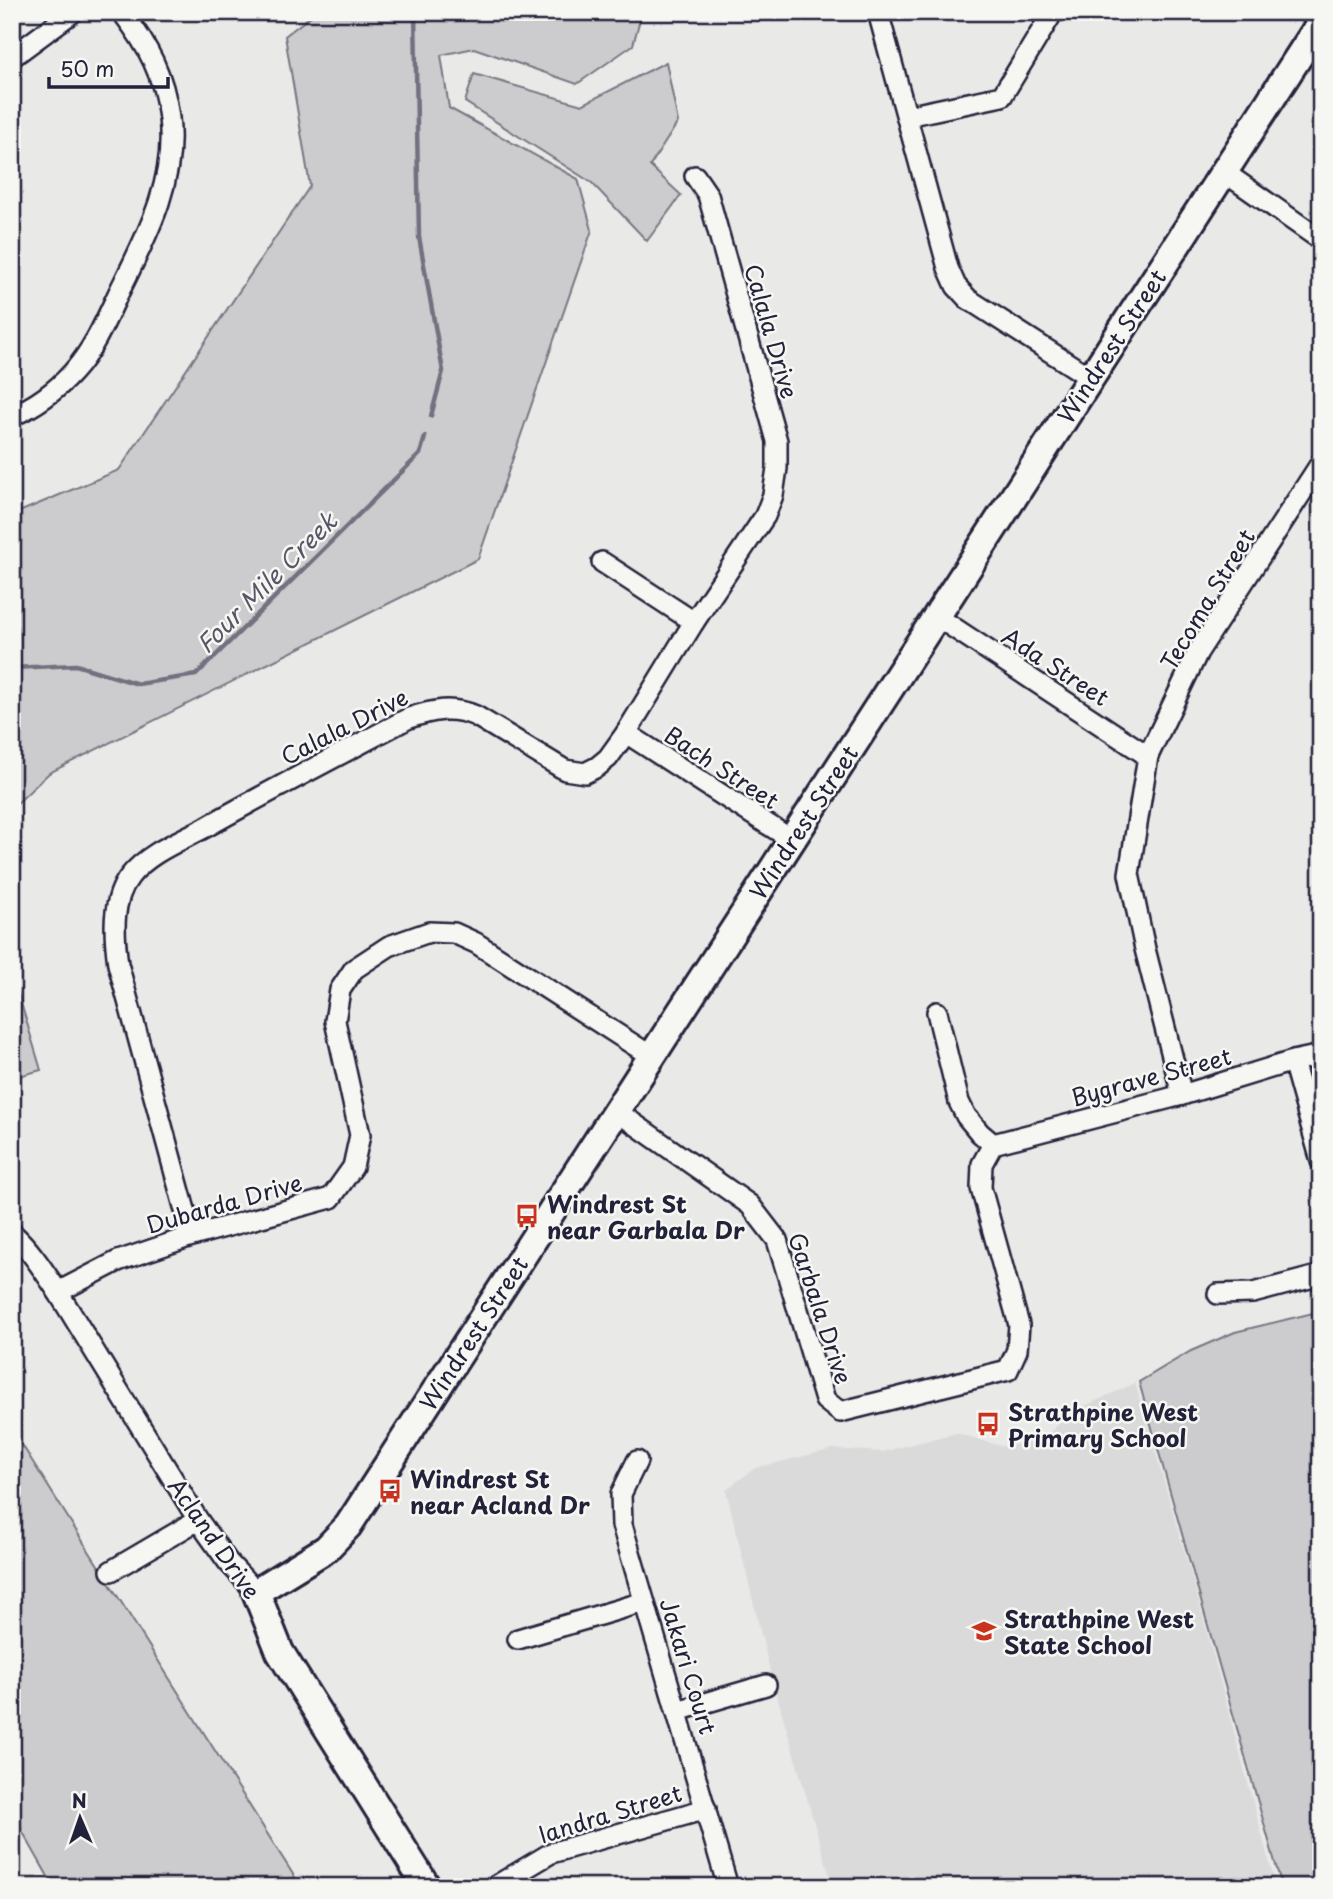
<svg xmlns="http://www.w3.org/2000/svg" width="1333" height="1899" font-family="'Playpen Sans',sans-serif">
  <style>
    .built { fill: #dadada }
    .green { fill: #ccccce; stroke: #777784; stroke-width: 2 }
    .lines { fill: none; stroke-linecap: round; stroke-linejoin: round }
    .stream { stroke: #71717f; stroke-width: 4.5 }
    .street-casing { stroke: #22223b; stroke-width: 24 }
    .secondary-casing { stroke: #22223b; stroke-width: 32 }
    .street { stroke: #f6f6f2; stroke-width: 19 }
    .secondary { stroke: #f6f6f2; stroke-width: 26 }
    .labels { text-anchor: middle; dominant-baseline: central; stroke-width: 5; stroke-linejoin: round; paint-order: stroke }
    .street-label { font-size: 23px; fill: #22223b; stroke: #f6f6f2 }
    .poi-label { font-size: 23px; font-weight: bold; fill: #22223b; stroke: #f6f6f2; text-anchor: start }
    .water-label { font-size: 24px; font-style: italic; fill: #565668; stroke: #f6f6f2 }
  </style>
  <rect width="100%" height="100%" fill="#e9e9e7"/>
  <filter id="ink" filterUnits="userSpaceOnUse"><feTurbulence type="fractalNoise" baseFrequency=".0143" numOctaves="2"/><feDisplacementMap in="SourceGraphic" scale="14" xChannelSelector="R" yChannelSelector="G"/><feConvolveMatrix kernelMatrix="1 2 1 2 8 2 1 2 1" color-interpolation-filters="sRGB"/></filter>
  <g filter="url(#ink)">
    <!-- built -->
    <polygon class="built" points="1135,1383 1194,1584 1276,1887 833,1887 772,1679 726,1490 755,1468 833,1449 882,1452 956,1433 1005,1447 1045,1438 1069,1413"/>
    <!-- green -->
    <g class="green">
      <polygon points="316,12 642,12 633,45 577,84 474,48 441,55 449,108 578,179 592,230 478,559 49,773 12,808 12,515 119,470 310,186 285,36"/>
      <polygon points="666,62 678,122 650,166 681,195 647,241 592,183 465,102 474,74 582,105"/>
      <polygon points="12,973 41,1070 12,1078"/>
      <polygon points="1321,1311 1321,1883 1308,1887 1282,1887 1139,1382 1191,1351 1235,1332"/>
      <polygon points="12,1429 301,1887 54,1887 12,1813"/>
    </g>
    <g class="lines">
      <!-- stream -->
      <g class="stream">
        <polyline points="415,12 419,237 443,371 431,416"/>
        <polyline points="12,668 76,665 138,684 196,675 420,454 425,437"/>
      </g>
      <!-- street casing -->
      <g class="street-casing">
        <g id="street">
          <polyline points="878,12 948,268 956,286 968,299 1091,378"/>
          <polyline points="12,57 73,12"/>
          <polyline points="907,116 1002,96 1053,12"/>
          <polyline points="1224,172 1321,240"/>
          <path d="M12,416C35,406 56,391 73,372C93,350 105,322 118,294C145,239 177,182 169,118C164,75 148,46 122,12"/>
          <polyline points="602,562 694,622"/>
          <polyline points="936,616 1148,756"/>
          <polyline points="626,733 792,840"/>
          <polyline points="937,1012 959,1102 966,1116 980,1133 993,1144"/>
          <polyline points="1293,1061 1321,1161"/>
          <polyline points="1182,1095 1145,949 1129,874 1148,756 1198,652 1321,463"/>
          <polyline points="616,1111 750,1205 777,1240 825,1400 840,1412 1008,1370 1017,1350 1019,1325 981,1188 982,1164 993,1144"/>
          <polyline points="993,1144 1182,1095 1293,1061 1321,1055"/>
          <path d="M12,1233C31,1250 44,1271 58,1292L198,1520L228,1562L256,1592"/>
          <path d="M192,1236L118,964C114,935 111,900 130,876C148,853 180,841 206,827C273,789 341,754 409,718C433,710 452,706 476,716L565,770L585,773L597,767L608,758L626,733L694,622L765,516L773,495L777,468V441L708,195L695,176"/>
          <polyline points="58,1292 118,1261 192,1236 331,1198 353,1167 360,1135 335,1021 340,990 354,969 389,946 429,932 454,933 476,943 651,1056"/>
          <polyline points="1218,1294 1253,1293 1321,1275"/>
          <polyline points="637,1461 621,1494 622,1525 728,1887"/>
          <polyline points="111,1571 198,1520"/>
          <polyline points="518,1639 644,1602"/>
          <polyline points="677,1711 766,1685"/>
          <polyline points="494,1887 551,1853 706,1809"/>
        </g>
      </g>
      <!-- secondary casing -->
      <g class="secondary-casing">
        <polyline id="secondary" points="427,1887 280,1652 256,1592 326,1549 348,1526 1321,22"/>
      </g>
      <!-- street -->
      <use href="#street" class="street"/>
      <!-- secondary -->
      <use href="#secondary" class="secondary"/>
    </g>
  </g>
  <!-- icons -->
  <defs>
    <g id="bus-bare" transform="scale(1.89)"><path d="M-5-6H5V4H4V6H2V4H-2V6H-4V4H-5ZM-3.5-4V0h7V-4ZM-3.5 1.2v1.5H-2V1.2ZM2 1.2v1.5H3.5V1.2Z" fill="#c8321e" stroke="#f6f6f2" stroke-width="2.5" paint-order="stroke"/></g>
    <g id="school-bare" transform="scale(1.89)"><path d="M0-5L7-2L0 1L-7-2ZM-4 1L0 2.5L4 1V4Q0 6-4 4Z" fill="#c8321e" stroke="#f6f6f2" stroke-width="2.5" paint-order="stroke"/></g>
  </defs>
  <g fill-rule="evenodd">
    <use href="#bus-bare" x="527" y="1216"/>
    <use href="#bus-bare" x="988" y="1424"/>
    <use href="#bus-bare" x="390" y="1491"/>
    <use href="#school-bare" x="984" y="1631"/>
  </g>
  <g class="labels">
    <!-- street labels -->
    <g class="street-label">
      <text transform="translate(772 331) rotate(74)">Calala Drive</text>
      <text transform="translate(1111 346) rotate(-57)">Windrest Street</text>
      <text transform="translate(1207 599) rotate(-59)">Tecoma Street</text>
      <text transform="translate(1056 666) rotate(33)">Ada Street</text>
      <text transform="translate(344 726) rotate(-27)">Calala Drive</text>
      <text transform="translate(722 767) rotate(33)">Bach Street</text>
      <text transform="translate(803 822) rotate(-57)">Windrest Street</text>
      <text transform="translate(1151 1076) rotate(-15)">Bygrave Street</text>
      <text transform="translate(224 1203) rotate(-16)">Dubarda Drive</text>
      <text transform="translate(821 1308) rotate(72)">Garbala Drive</text>
      <text transform="translate(473 1333) rotate(-57)">Windrest Street</text>
      <text transform="translate(215 1538) rotate(55)">Acland Drive</text>
      <text transform="translate(689 1666) rotate(73)">Jakari Court</text>
      <text transform="translate(610 1813) rotate(-17)">Iandra Street</text>
    </g>
    <!-- poi labels -->
    <g class="poi-label">
      <text x="547" y="1203">Windrest St<tspan x="547" dy="26">near Garbala Dr</tspan></text>
      <text x="1008" y="1411">Strathpine West<tspan x="1008" dy="26">Primary School</tspan></text>
      <text x="410" y="1478">Windrest St<tspan x="410" dy="26">near Acland Dr</tspan></text>
      <text x="1004" y="1618">Strathpine West<tspan x="1004" dy="26">State School</tspan></text>
    </g>
    <!-- water labels -->
    <g class="water-label">
      <text transform="translate(266 582) rotate(-45)">Four Mile Creek</text>
    </g>
  </g>
  <!-- margin -->
  <rect width="1333" height="1899" fill="none" stroke="#f6f6f2" stroke-width="42"/>
  <rect x="21" y="21" width="1291" height="1857" fill="none" stroke="#22223b" stroke-width="2.5" filter="url(#ink)"/>
  <!-- north arrow -->
  <g transform="translate(80 1818) rotate(358)" stroke="#f6f6f2" stroke-width="5" paint-order="stroke">
  <path d="M0-5L12 26L0 18L-12 26Z" fill="#22223b"/>
  <text y="-10" font-size="19" font-weight="bold" text-anchor="middle" fill="#22223b">N</text>
  </g>
  <!-- scale -->
  <path d="M49 77v10h119v-10" fill="none" stroke="#22223b" stroke-width="3.5"/>
  <text x="60" y="77" font-size="21" fill="#22223b" stroke="#f6f6f2" stroke-width="5" paint-order="stroke">50 m</text>
</svg>
